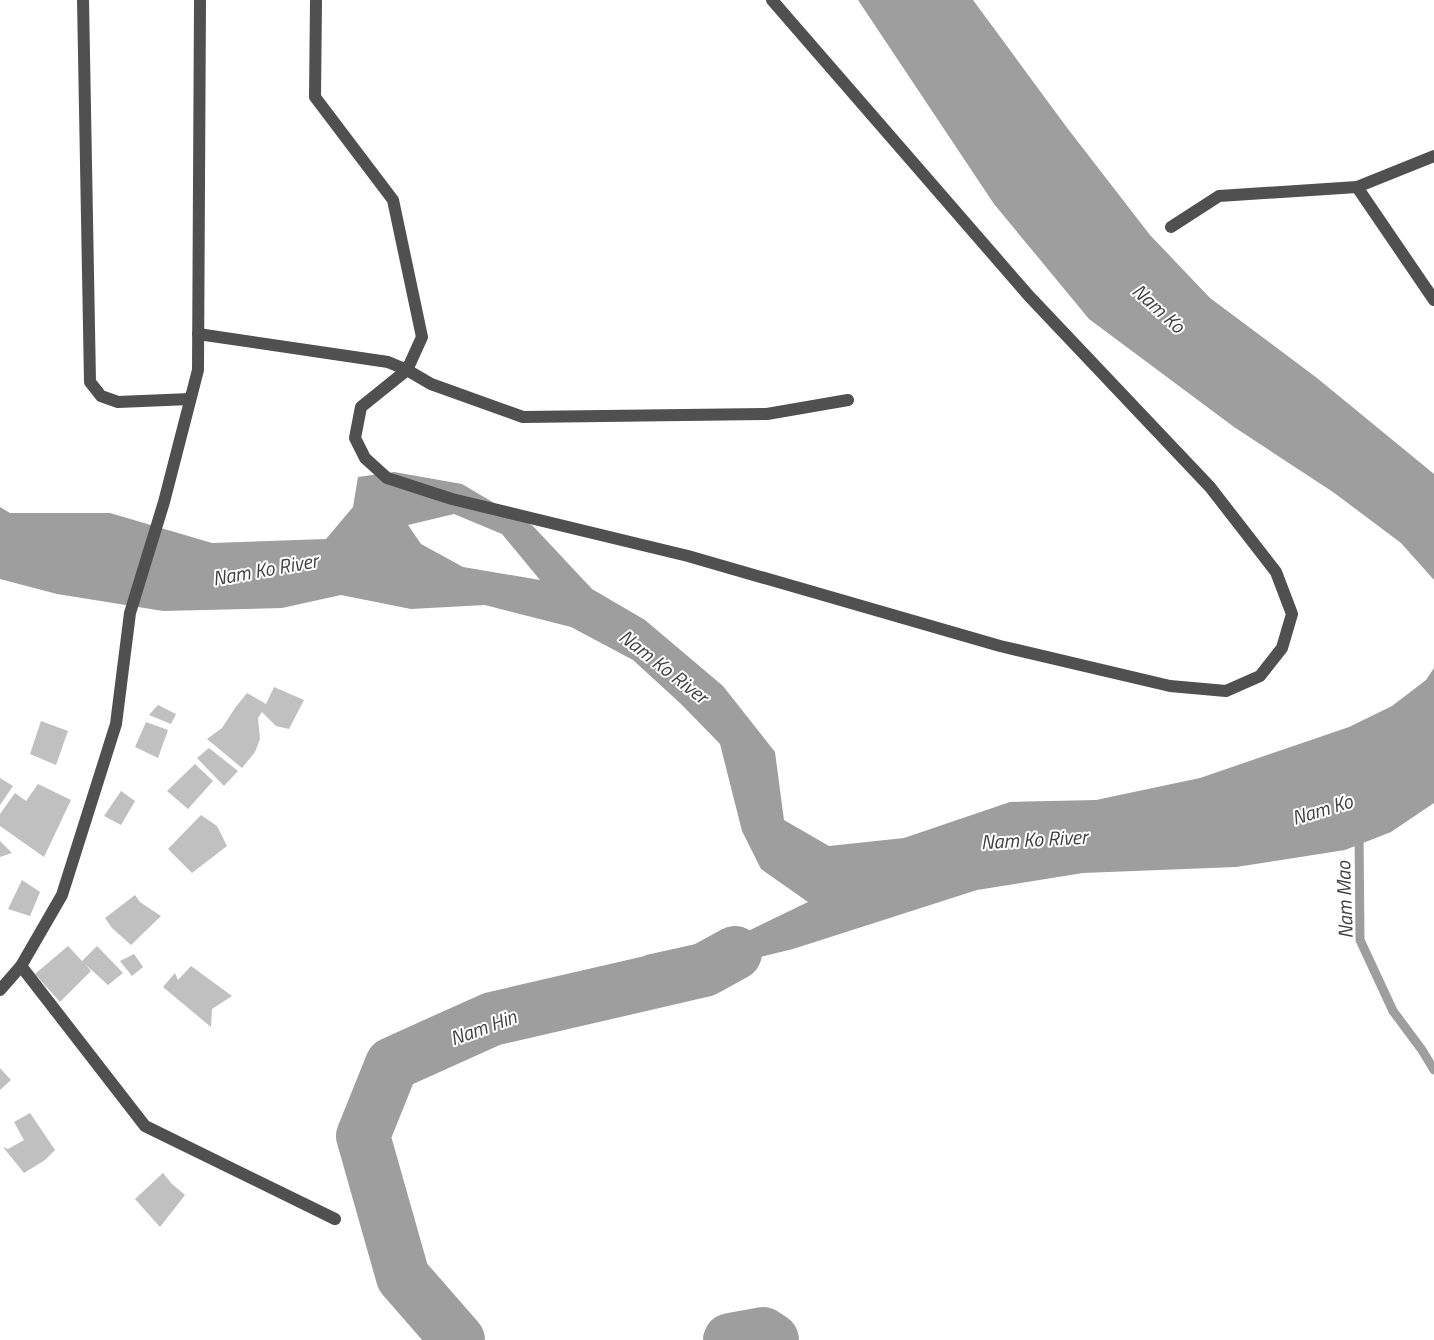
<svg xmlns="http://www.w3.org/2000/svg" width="1434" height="1340" font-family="'Titillium Web',sans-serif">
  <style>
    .water { fill: #9e9e9e; fill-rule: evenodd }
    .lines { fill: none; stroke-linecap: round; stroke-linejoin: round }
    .stream { stroke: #9e9e9e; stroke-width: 9 }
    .river { stroke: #9e9e9e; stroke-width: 54 }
    .building { fill: #c0c0c0 }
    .minor { stroke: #505050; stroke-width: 12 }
    .labels { text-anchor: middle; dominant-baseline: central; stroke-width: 4; stroke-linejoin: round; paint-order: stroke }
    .water-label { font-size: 20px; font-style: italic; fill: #3f3f3f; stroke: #fff }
  </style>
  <rect width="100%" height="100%" fill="#fff"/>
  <!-- water -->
  <g class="water">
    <polygon points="858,0 973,0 1068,129 1150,235 1210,298 1317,378 1434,474 1434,580 1401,543 1333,492 1234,427 1089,319 994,204"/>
    <path d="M394,472L462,484L533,526L592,589L645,620L723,686L775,752L784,820L829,846L904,838L1010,802L1096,800L1200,778L1349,727L1392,706L1426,680L1434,668V803L1391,832L1345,850L1236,867L1083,873L977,890L793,949L670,979L601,984L646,955L742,934L808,902L761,869L742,831L720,744L681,704L633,660L571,627L485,605L411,609L341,595L282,608L163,611L57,594L0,579V507L10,513H110L212,543L326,539L353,507L358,477ZM454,514L502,534L540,580L463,567L421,544L408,525Z"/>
  </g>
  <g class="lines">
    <!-- stream -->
    <polyline class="stream" points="1359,833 1360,940 1393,1011 1422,1050 1434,1070"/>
    <!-- river -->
    <g class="river">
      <polyline points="458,1340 403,1277 363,1136 392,1064 492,1019 704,970 735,953"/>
      <polyline points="730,1340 763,1334 772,1340"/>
    </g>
  </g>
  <!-- building -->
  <g class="building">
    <polygon points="274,687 304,700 289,729 276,726 262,712 258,718 260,739 255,752 242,768 207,739 222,728 235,708 247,693 266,704"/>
    <polygon points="158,705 176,714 171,724 149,715"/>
    <polygon points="41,721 68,731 56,765 30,754"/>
    <polygon points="146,722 168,730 158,758 135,747"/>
    <polygon points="209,748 238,771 224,786 197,758"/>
    <polygon points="195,764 213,781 188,809 167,791"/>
    <polygon points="0,778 13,786 0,805"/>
    <polygon points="38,784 71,800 44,857 0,826 0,814 15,793 26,801"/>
    <polygon points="121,791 135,801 121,825 104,816"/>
    <polygon points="201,815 217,826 227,846 192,873 168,849"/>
    <polygon points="0,841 12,853 0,857"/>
    <polygon points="22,880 40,892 30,916 8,909"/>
    <polygon points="135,895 140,902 161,916 131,945 112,928 105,918"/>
    <polygon points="68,946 82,961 97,946 123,973 108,985 85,964 91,971 60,1002 35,974"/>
    <polygon points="134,954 143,967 132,976 120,961"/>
    <polygon points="191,966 232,996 212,1009 211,1027 163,987 175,973 178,980"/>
    <polygon points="0,1068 11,1080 0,1090"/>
    <polygon points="30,1113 55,1150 45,1160 24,1173 3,1147 8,1149 24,1140 14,1122"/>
    <polygon points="163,1173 172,1184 185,1195 160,1227 135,1199"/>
  </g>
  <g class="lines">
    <!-- minor -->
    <g class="minor">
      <polyline points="83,0 90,382 101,396 118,402 190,399"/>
      <polyline points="772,0 1029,296 1210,487 1276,572 1292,614 1282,648 1260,676 1226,691 1170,686 1000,646 688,556 452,499 387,478 365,458 355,438 361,407 407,370 431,384 523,417 767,414 848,400"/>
      <polyline points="1357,187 1434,300"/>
      <polyline points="1171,227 1219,196 1357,187 1434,156"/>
      <polyline points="198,334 388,362 407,370 422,337 393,200 315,97 316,0"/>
      <polyline points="21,966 145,1126 335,1219"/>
      <polyline points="0,990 21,966 62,895 116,724 130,613 164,502 198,370 200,0"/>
    </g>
  </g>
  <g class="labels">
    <!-- water labels -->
    <g class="water-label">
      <text transform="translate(1159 308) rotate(42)">Nam Ko</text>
      <text transform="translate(265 569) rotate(-10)">Nam Ko River</text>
      <text transform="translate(664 666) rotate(38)">Nam Ko River</text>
      <text transform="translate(1322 809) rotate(-17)">Nam Ko</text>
      <text transform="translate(1034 839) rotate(-3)">Nam Ko River</text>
      <text transform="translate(1344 900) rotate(-92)">Nam Mao</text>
      <text transform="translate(483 1027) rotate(-20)">Nam Hin</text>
    </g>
  </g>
</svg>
